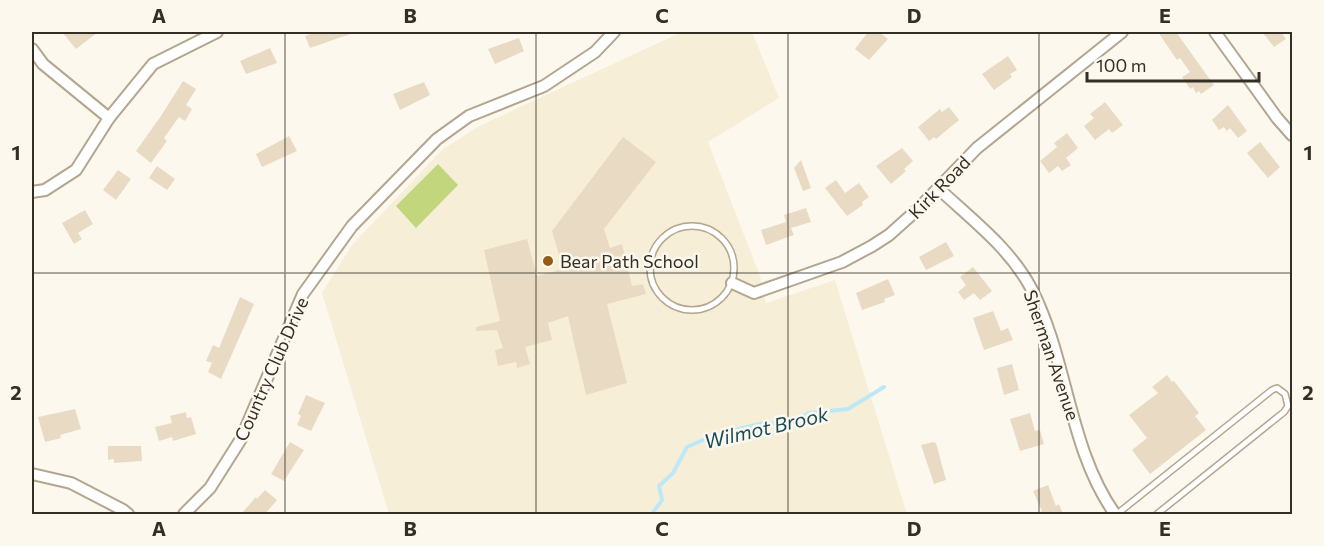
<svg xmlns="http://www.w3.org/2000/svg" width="1324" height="546" font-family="Commissioner,sans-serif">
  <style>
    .education { fill: #f7eed8 }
    .green { fill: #c1d67d }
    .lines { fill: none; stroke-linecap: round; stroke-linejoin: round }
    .stream { stroke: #bee8f6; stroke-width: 4 }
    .building { fill: #e9dbc3 }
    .lane-casing { stroke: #b3a68f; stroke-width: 8 }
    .street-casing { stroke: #b3a68f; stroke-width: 14 }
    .lane { stroke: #fff; stroke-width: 5 }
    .street { stroke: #fff; stroke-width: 10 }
    .grid { fill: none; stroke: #342f25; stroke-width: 1.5; stroke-opacity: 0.55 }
    .poi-dot { fill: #945c17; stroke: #fdf8ee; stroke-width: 2 }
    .labels { text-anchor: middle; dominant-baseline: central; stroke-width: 5; stroke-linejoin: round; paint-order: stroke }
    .street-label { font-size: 18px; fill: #342f25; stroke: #fdf8ee }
    .poi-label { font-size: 18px; fill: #342f25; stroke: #fdf8ee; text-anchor: start }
    .water-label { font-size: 20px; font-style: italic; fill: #184c5b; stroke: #fdf8ee }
    .neatline { fill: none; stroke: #342f25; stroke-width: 2 }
    .grid-label { font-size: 20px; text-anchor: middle; font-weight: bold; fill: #342f25 }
  </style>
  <rect width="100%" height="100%" fill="#fdf8ee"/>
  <!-- education -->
  <polygon class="education" points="682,32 752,32 779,98 708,142 760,276 766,303 835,280 907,514 662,514 660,512 652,514 389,514 322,293 352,245 442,150 479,126"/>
  <!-- green -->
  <polygon class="green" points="438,164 458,185 416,228 396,206"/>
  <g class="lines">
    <!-- stream -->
    <polyline class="stream" points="652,514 662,500 659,486 673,473 687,447 717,434 764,423 790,424 809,413 848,409 884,387"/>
  </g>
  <!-- building -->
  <g class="building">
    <polygon points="62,32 98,32 76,49"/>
    <polygon points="316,32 356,32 310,48 305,36"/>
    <polygon points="868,32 879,32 888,39 869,60 855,49"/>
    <polygon points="1158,32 1176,32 1214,85 1201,94 1199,91 1196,93 1193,87 1190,89 1182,77 1190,72 1180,58 1177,60"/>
    <polygon points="1262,32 1281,32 1286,39 1274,47"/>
    <polygon points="519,38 524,51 495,64 488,49"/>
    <polygon points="270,48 277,63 246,74 240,61"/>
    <polygon points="1008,56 1017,70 1010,74 1012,77 994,90 982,74"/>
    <polygon points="183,81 196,89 186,105 192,109 185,121 179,117 164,138 167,141 151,163 136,151 161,116"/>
    <polygon points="424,82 430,95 400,110 393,94"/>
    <polygon points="1105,102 1123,125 1112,133 1109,129 1095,140 1084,126 1094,118 1090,114"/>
    <polygon points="1228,105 1247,131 1238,138 1230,128 1227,131 1224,127 1219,130 1212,120"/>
    <polygon points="949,107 959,120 936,139 934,137 929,141 918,127 940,109 942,112"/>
    <polygon points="1067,133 1078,148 1066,158 1071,165 1062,171 1058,166 1049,173 1040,161 1057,147 1054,143"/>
    <polygon points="289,136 297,151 262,167 256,154"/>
    <polygon points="623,137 656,162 604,229 610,248 622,244 632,286 643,284 646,294 607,304 627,383 586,395 568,316 548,323 552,340 525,347 530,364 517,368 516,362 498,366 495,350 503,348 497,330 476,331 476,327 500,321 484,250 527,239 537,276 563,269 552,231"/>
    <polygon points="1260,142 1280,167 1268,178 1247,153"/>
    <polygon points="902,148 913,161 904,169 906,171 891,184 876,166"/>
    <polygon points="801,160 811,188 803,191 794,168"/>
    <polygon points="157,166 175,179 167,190 149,178"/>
    <polygon points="118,170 131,179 116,200 103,190"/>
    <polygon points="836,180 845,193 859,183 869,197 862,202 863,205 847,216 825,188"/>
    <polygon points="806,208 811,222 791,228 794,235 766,245 761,230 786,222 784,215"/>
    <polygon points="85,210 93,224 78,233 82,239 74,244 62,223"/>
    <polygon points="946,242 954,256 926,270 919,257"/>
    <polygon points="973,267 992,291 980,300 974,293 964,300 958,292 966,285 960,277"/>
    <polygon points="888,279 895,295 884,299 885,302 862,310 856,293"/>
    <polygon points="240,297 254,304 221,379 208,372 212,363 206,361 213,345 219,348"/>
    <polygon points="993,311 1001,331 1008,328 1013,340 984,350 973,318"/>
    <polygon points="1012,364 1019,390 1004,395 997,368"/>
    <polygon points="1167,375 1172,382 1174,381 1199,413 1195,416 1206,430 1150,474 1132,450 1147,438 1129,415 1158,393 1152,387"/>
    <polygon points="306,395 325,403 311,431 297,425 301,416 298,414"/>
    <polygon points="75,409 81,429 60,435 61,438 45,442 38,417"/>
    <polygon points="186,412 187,418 191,417 196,434 173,441 172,437 159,441 155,427 172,423 170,416"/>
    <polygon points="1030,413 1035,431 1040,430 1044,444 1020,451 1010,419"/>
    <polygon points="290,442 304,450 284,481 271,474"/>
    <polygon points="933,442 936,443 946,480 934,484 921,445"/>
    <polygon points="108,446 141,446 142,461 114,463 114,459 108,460"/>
    <polygon points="1048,485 1056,506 1059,504 1063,514 1035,514 1042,511 1033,491"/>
    <polygon points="265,490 277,500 265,514 241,514 256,497 257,499"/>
  </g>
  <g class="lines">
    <!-- lane casing -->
    <g class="lane-casing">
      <g id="lane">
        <circle cx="692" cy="268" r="42"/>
        <polyline points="1117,514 1272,390 1277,388 1285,394 1288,406 1284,412 1157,514"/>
      </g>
    </g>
    <!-- street casing -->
    <g class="street-casing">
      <g id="street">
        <polyline points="1215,32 1277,118 1292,135"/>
        <polyline points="32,49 43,64 109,118"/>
        <path d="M938,188C971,219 1009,247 1031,288C1068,359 1068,448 1115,514"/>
        <polyline points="32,192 45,190 76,170 109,118 153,64 217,32"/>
        <polyline points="732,283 754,293 842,262 872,246 889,235 918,209 977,148 1122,32"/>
        <polyline points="32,474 71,483 123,510 128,514"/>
        <polyline points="184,514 210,488 241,439 303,294 352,226 437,139 469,116 544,86 595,52 614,32"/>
      </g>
    </g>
    <!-- lane -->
    <use href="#lane" class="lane"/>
    <!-- street -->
    <use href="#street" class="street"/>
  </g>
  <!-- grid -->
  <path class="grid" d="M285,32V514M536,32V514M788,32V514M1039,32V514M32,273H1292"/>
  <!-- markers -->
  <circle class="poi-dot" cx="548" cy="261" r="6"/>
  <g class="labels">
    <!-- street labels -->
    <g class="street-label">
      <text transform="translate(939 187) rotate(-46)">Kirk Road</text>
      <text transform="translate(1052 355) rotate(71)">Sherman Avenue</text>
      <text transform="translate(271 369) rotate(-66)">Country Club Drive</text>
    </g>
    <!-- poi labels -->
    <g class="poi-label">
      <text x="560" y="261">Bear Path School</text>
    </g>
    <!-- water labels -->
    <g class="water-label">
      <text transform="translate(766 427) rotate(-13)">Wilmot Brook</text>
    </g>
  </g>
  <!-- border -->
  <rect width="1324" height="546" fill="none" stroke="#fdf8ee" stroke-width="66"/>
  <!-- scale -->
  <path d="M1087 72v9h172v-9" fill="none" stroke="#342f25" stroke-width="3"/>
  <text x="1096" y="72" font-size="18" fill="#342f25" stroke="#fdf8ee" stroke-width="4.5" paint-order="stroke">100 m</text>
  <rect x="33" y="33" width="1258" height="480" class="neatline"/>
  <g class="grid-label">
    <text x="159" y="23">A</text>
    <text x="410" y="23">B</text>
    <text x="662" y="23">C</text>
    <text x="914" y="23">D</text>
    <text x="1165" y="23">E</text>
    <text x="16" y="160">1</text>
    <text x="1308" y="160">1</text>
    <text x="16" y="400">2</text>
    <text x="1308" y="400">2</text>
    <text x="159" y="536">A</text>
    <text x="410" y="536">B</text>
    <text x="662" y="536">C</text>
    <text x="914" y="536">D</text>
    <text x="1165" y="536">E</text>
  </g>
</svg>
